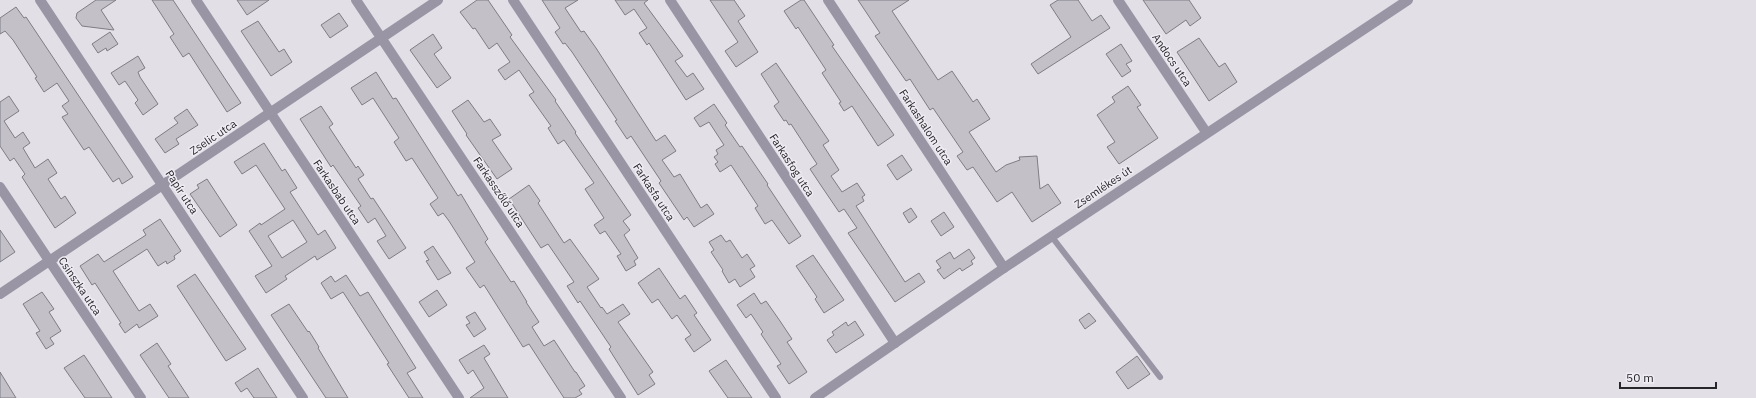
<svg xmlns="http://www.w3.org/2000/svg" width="1756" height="398" font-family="'IBM Plex Sans',sans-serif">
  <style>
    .building { fill: #c3c0c8; stroke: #7f7d84; fill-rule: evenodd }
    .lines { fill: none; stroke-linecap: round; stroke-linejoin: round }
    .lane { stroke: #9a95a5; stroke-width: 6 }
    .street { stroke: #9a95a5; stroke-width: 10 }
    .labels { text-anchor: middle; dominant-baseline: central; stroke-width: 3; stroke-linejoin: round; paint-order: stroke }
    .street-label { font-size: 11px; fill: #272629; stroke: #efecf4 }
  </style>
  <rect width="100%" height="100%" fill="#e2dfe7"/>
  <!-- building -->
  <g class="building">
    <polygon points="96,0 116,0 101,10 114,30 82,26 76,18 77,13"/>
    <polygon points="152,0 173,0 241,103 227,112 189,53 183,57 170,37 174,34"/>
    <polygon points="237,0 269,0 247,15"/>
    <polygon points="477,0 488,0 512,35 510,37 556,100 555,101 576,132 575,133 631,215 623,221 630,230 624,235 638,258 634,261 636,265 626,271 617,256 621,254 605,231 600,234 594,225 604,218 585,189 594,183 564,140 558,144 548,128 551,126 529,95 534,92 519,70 505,80 498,70 510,62 497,43 489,49 475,28 473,29 460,12"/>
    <polygon points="542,0 578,0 565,8 581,32 584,31 596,48 656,141 665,135 676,151 662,160 674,177 680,174 701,208 707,204 714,214 694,227 687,217 684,220 659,183 661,181 631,136 627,139 615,121 617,120 572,52 565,43 563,44 555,32 560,28"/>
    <polygon points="615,0 648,0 644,3 683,56 675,61 687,77 693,73 704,89 686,100 649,43 647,45 639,33 647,28 634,9 625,15"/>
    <polygon points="710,0 734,0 745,16 738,21 758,52 736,67 725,51 738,42"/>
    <polygon points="801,0 804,0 834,45 832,46 894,135 878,146 852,106 844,111 839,103 841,102 822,73 826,70 798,27 796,29 784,11"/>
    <polygon points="858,0 909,0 892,11 938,80 952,71 973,102 977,99 990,119 969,132 996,172 1006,165 1020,160 1019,157 1037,156 1040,189 1048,184 1061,203 1032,222 1012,192 997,202 973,167 967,170 957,156 963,152 933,108 930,110 910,79 906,81 875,36 880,33"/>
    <polygon points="1058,0 1078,0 1092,21 1101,15 1110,28 1038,74 1031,64 1071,37 1050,5"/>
    <polygon points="1143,0 1189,0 1201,18 1190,26 1186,20 1166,34"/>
    <polygon points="16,7 24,18 26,17 133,177 122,184 119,178 113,182 89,147 84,150 62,117 68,114 62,106 69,101 57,83 44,92 35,78 37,77 13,40 5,31 0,34 0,18"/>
    <polygon points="339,13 348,26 330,38 321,25"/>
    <polygon points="258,21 279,52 284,49 292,62 271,76 241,31"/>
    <polygon points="110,32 118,44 107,51 106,48 98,53 92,44"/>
    <polygon points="433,34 442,48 434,54 451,78 437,88 410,50"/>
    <polygon points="1199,38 1219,67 1225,63 1237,82 1209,101 1177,52"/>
    <polygon points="1121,44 1132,61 1126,64 1131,71 1122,77 1106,54"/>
    <polygon points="138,56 145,68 138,72 140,77 158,104 143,115 135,103 138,100 125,81 119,85 111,73"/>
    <polygon points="776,63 829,141 823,145 839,170 831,176 842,192 857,183 865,195 862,197 864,201 856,206 905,282 919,273 925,282 895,302 848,233 857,228 844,209 839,212 822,187 810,169 817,164 791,124 789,125 786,120 784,121 774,106 779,102 761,74"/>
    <polygon points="376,72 393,99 396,98 458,196 461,194 488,239 485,242 511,282 514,281 527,302 526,302 539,322 532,327 544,346 554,340 575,372 576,372 585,386 579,390 582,394 575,398 564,398 529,344 523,347 484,285 480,288 466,268 475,262 449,221 443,213 438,216 430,204 438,198 412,158 406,161 394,142 399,138 373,98 362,105 351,88"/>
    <polygon points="1128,86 1141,105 1137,107 1158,138 1119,164 1107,147 1115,142 1097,115 1115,102 1112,97"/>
    <polygon points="9,96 19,111 4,121 15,138 23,132 30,143 23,148 35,168 48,159 57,173 48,179 61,199 65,196 76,213 55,228 22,177 25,174 14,158 10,161 0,146 0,102"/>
    <polygon points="468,100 484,122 490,119 501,135 492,140 512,169 497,179 466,135 467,134 452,111"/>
    <polygon points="714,104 727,123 725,125 740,147 742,146 768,184 767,185 801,236 789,244 772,220 765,224 755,208 758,206 731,165 720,172 715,164 718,162 714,157 718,154 716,150 724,145 709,122 700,127 694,118"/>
    <polygon points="321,106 333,124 329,127 356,168 358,166 364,175 358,179 371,199 373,198 406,248 389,259 377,241 386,236 375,218 368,223 358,208 361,206 333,165 331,167 300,119"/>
    <polygon points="187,109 198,125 176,139 179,144 165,153 155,139 178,123 174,118"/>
    <path d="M264,143L282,171L285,169L297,188L290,192L318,235L325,230L336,248L317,260L315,256L285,276L287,279L266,293L255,276L272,266L249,231L260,223L261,225L285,209L256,165L242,174L234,162ZM293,220L307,242L282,258L268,236Z"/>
    <polygon points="902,155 912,170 897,180 887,165"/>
    <polygon points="207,179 237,225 220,237 190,194 199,188 197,185"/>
    <polygon points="529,185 540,201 538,203 564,243 570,239 599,279 587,287 601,308 602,307 607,314 623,304 630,314 618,322 653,372 649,375 655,384 638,395 609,349 611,347 580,301 578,303 567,286 574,282 548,244 541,248 509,199"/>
    <polygon points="911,208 917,217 909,223 903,213"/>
    <polygon points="944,212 954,227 941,236 931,221"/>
    <polygon points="160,219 181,251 174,256 175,259 167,264 166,261 158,266 147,249 113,271 139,311 150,304 158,316 139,328 137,324 125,333 119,324 121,323 95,283 92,285 80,266 98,254 104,262 146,235 143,230"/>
    <polygon points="0,230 15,252 0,262"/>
    <polygon points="721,235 726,242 730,240 742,258 747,254 755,266 750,269 755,277 740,287 735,279 729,283 722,271 723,270 711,252 714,250 709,242"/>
    <polygon points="433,246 451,273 438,280 426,261 429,260 424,252"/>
    <polygon points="969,249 975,258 971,261 973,264 962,271 960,268 944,279 937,270 941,268 936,261 950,252 954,259"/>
    <polygon points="813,255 844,300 824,313 815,299 817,297 796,266"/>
    <polygon points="659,268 680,299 685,295 697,313 694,315 711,340 694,352 685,339 691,335 677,315 672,319 658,299 652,303 638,283"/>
    <polygon points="195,274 246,349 226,361 177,286"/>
    <polygon points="346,275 360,296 368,292 399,341 416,368 407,373 423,398 409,398 387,364 389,363 343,292 331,299 321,283 331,276 335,282"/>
    <polygon points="437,290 447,305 429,317 419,302"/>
    <polygon points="42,292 54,309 49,312 61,331 50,338 54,344 46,349 36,333 40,331 23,304"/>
    <polygon points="754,293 761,304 766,301 780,321 792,339 787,342 807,372 789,384 777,366 781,364 761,334 763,332 751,314 746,318 737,305"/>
    <polygon points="289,304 308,332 309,331 319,347 318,348 348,398 326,398 271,315"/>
    <polygon points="475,312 486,329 474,337 466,325 470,323 466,317"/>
    <polygon points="1089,313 1096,321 1085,329 1079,320"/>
    <polygon points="855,321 864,335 836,353 827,340 834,335 832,332 846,322 848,326"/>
    <polygon points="157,343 171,364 168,366 189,398 169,398 140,355"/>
    <polygon points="484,345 490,354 484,358 508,398 470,398 484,388 473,370 468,374 459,360"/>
    <polygon points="84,355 94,370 112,398 85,398 64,368"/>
    <polygon points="1137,356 1150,374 1128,389 1116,372"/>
    <polygon points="726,360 737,376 752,398 728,398 709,371"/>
    <polygon points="258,368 277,398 254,398 247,388 241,392 235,383"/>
    <polygon points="0,372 16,398 0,398"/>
  </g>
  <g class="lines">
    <!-- lane -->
    <polyline class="lane" points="1052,237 1160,377"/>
    <!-- street -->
    <g class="street">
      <polyline points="40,0 303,398"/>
      <polyline points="196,0 459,398"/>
      <polyline points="356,0 621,398"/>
      <polyline points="513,0 776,398"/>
      <polyline points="670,0 895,343"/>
      <polyline points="828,0 1004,268"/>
      <polyline points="1118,0 1206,132"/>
      <polyline points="0,187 141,398"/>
      <polyline points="0,294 438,0"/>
      <polyline points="815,398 1004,268 1408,0"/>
    </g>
  </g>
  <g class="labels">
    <!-- street labels -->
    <g class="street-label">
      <text transform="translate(1172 60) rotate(56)">Andocs utca</text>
      <text transform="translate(926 127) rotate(57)">Farkashalom utca</text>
      <text transform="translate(213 137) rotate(-34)">Zselic utca</text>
      <text transform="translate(792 165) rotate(57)">Farkasfog utca</text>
      <text transform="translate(1103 187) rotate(-34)">Zsemlékes út</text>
      <text transform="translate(182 192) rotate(57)">Papír utca</text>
      <text transform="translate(337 192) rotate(56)">Farkasbab utca</text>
      <text transform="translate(499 192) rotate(56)">Farkasszőlő utca</text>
      <text transform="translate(654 192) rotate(57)">Farkasfa utca</text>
      <text transform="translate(80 286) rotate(56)">Csinszka utca</text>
    </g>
  </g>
  <!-- scale -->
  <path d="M1620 382v6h96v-6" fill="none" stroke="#272629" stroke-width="2"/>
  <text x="1626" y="382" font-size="12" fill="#272629" stroke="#efecf4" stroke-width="3" paint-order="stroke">50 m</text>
</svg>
